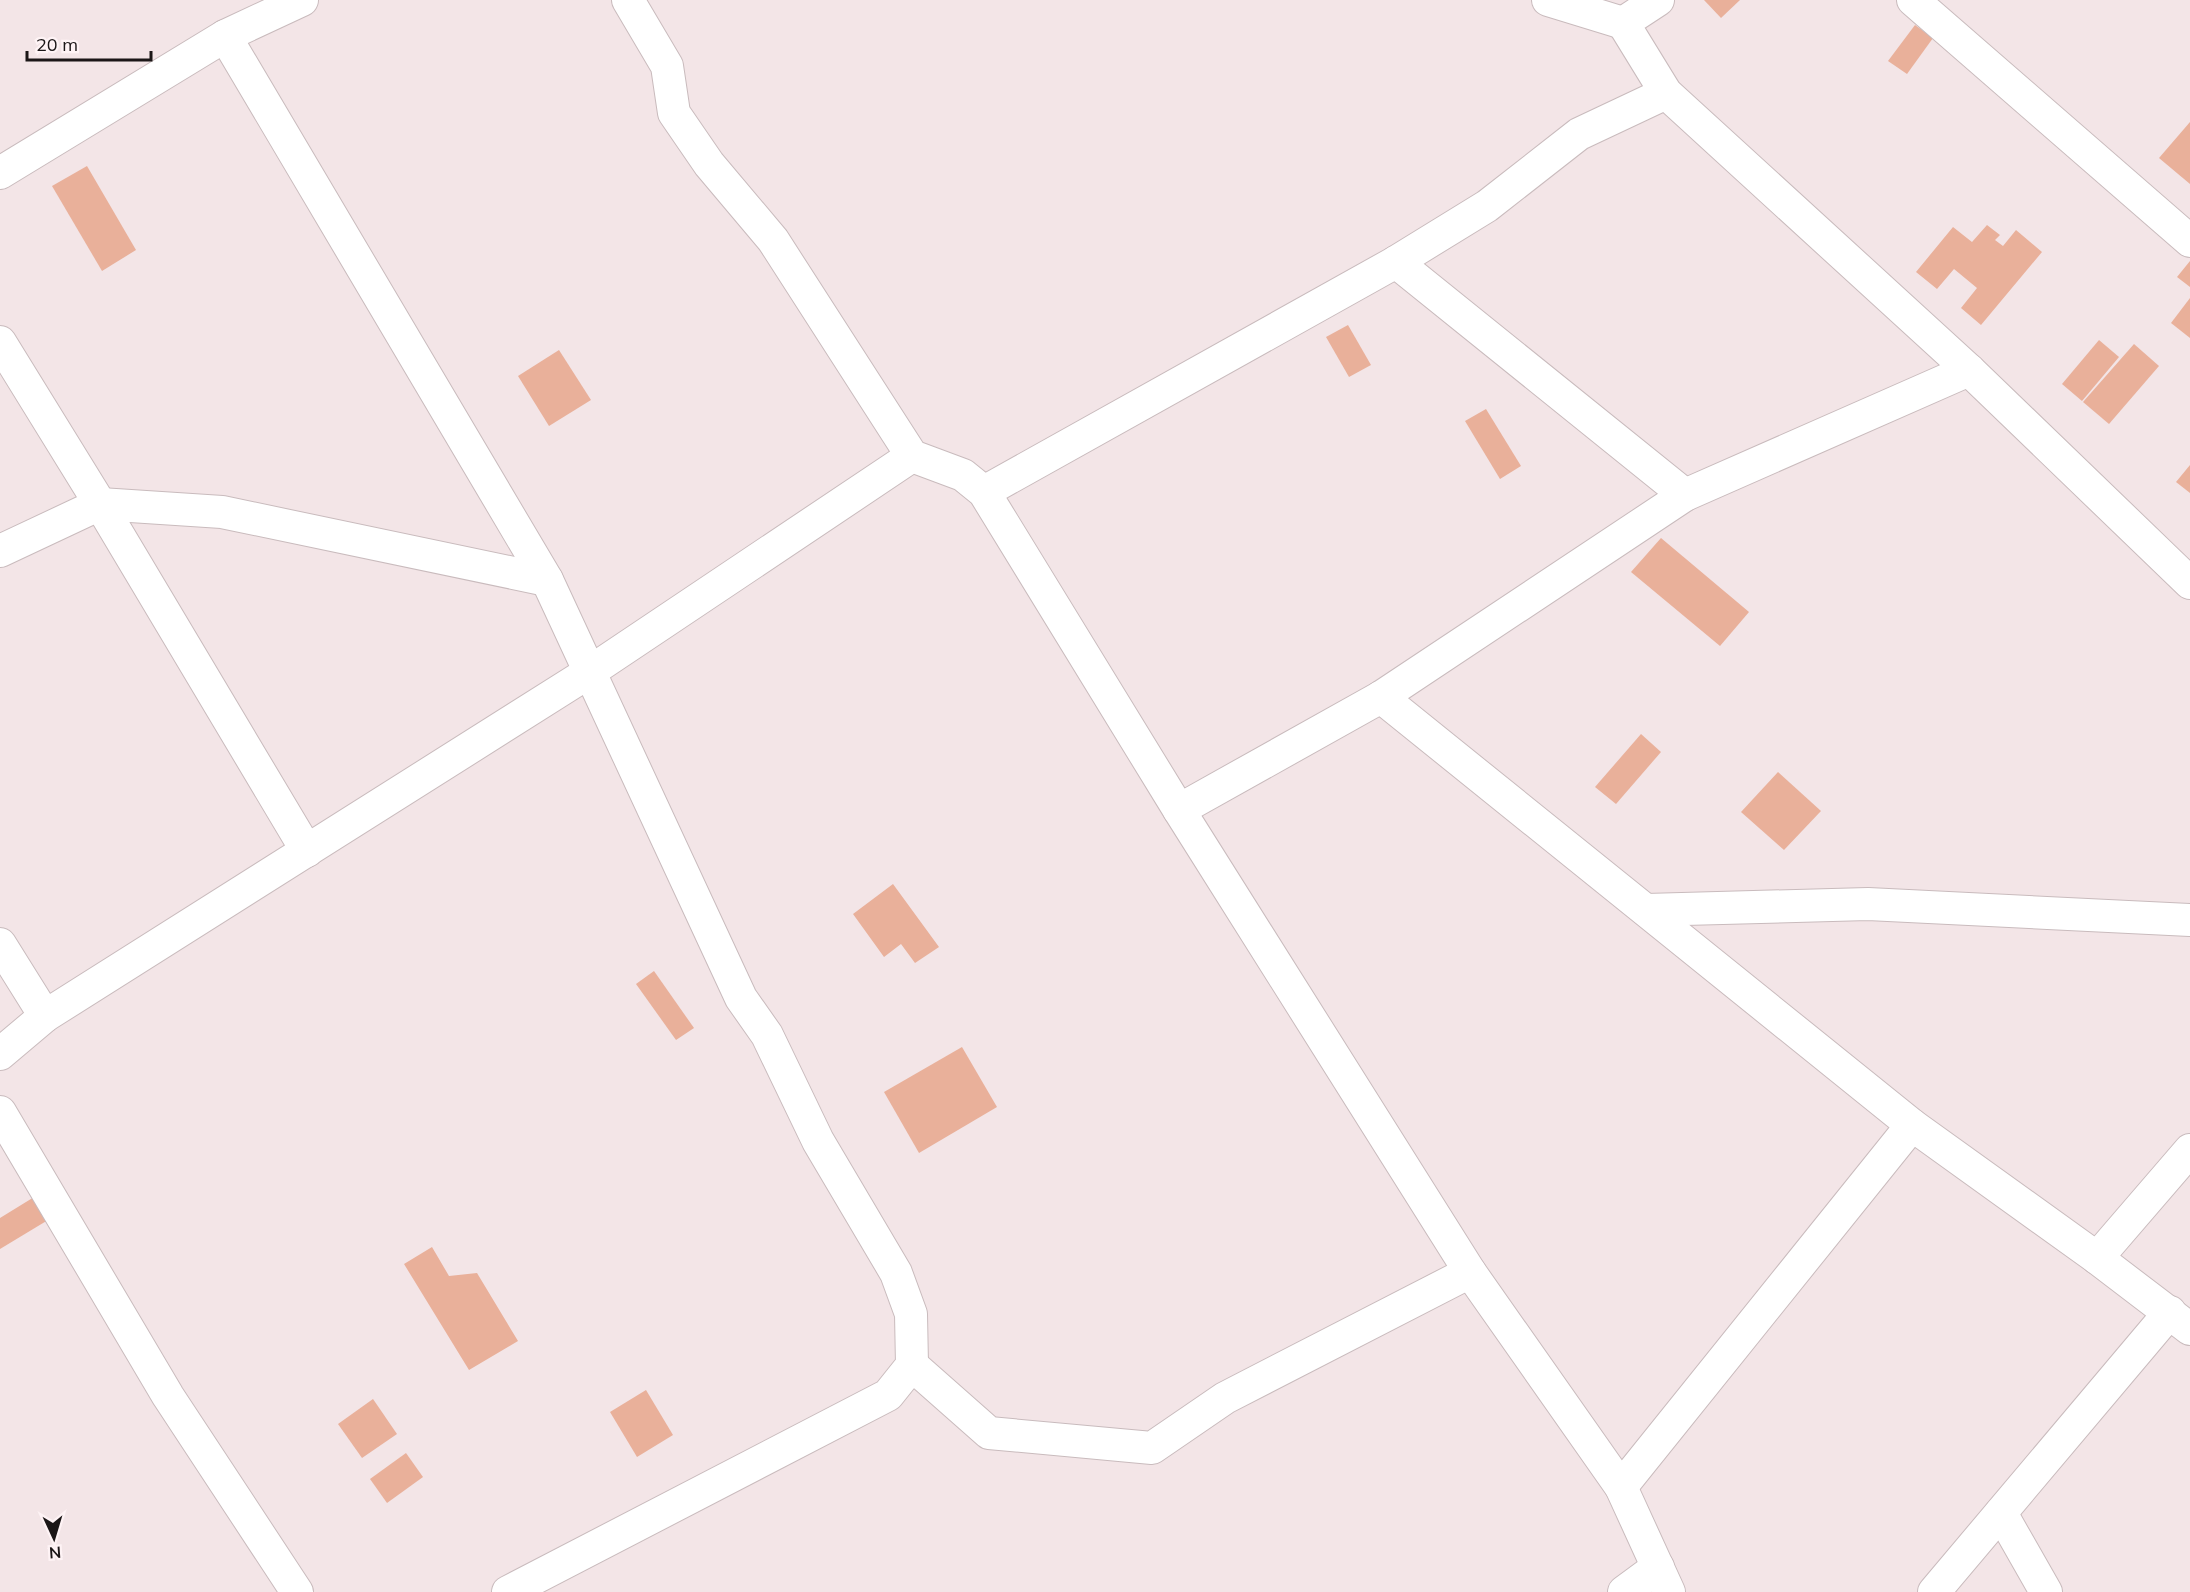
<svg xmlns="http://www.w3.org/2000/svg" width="2190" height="1592" font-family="Mulish,sans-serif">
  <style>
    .building { fill: #e9b09a }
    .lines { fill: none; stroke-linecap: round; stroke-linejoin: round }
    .street-casing { stroke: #c9bbbd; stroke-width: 34 }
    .street { stroke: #fff; stroke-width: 32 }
  </style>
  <rect width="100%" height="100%" fill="#f3e5e7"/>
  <!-- building -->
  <g class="building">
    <polygon points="1704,0 1740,0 1721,18"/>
    <polygon points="1915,25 1933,38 1907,74 1888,61"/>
    <polygon points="2190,122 2190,184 2159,158"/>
    <polygon points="87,166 136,250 102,271 52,186"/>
    <polygon points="1987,225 2000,235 1995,240 2003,246 2016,230 2042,252 1981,325 1961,308 1977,288 1954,269 1937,289 1916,272 1953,227 1972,242"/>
    <polygon points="2190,261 2190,287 2177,277"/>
    <polygon points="2190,298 2190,338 2171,323"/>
    <polygon points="1348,325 1371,365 1349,377 1326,337"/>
    <polygon points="2099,340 2119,357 2082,401 2062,384"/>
    <polygon points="2134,344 2159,366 2109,424 2083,402"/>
    <polygon points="559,350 591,400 549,426 518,376"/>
    <polygon points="1486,409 1521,466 1500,479 1465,421"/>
    <polygon points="2190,465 2190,493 2176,482"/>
    <polygon points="1661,538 1749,612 1720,646 1631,572"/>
    <polygon points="1641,734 1661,752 1616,804 1595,787"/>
    <polygon points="1778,772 1821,811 1784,850 1741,812"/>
    <polygon points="893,884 939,947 915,963 901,944 884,957 853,914"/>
    <polygon points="654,971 694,1028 676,1040 636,984"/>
    <polygon points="962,1047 997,1107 919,1153 884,1092"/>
    <polygon points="39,1194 53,1217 0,1249 0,1218"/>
    <polygon points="432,1247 449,1276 477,1273 518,1341 469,1370 404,1264"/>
    <polygon points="646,1390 673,1435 637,1457 610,1412"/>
    <polygon points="373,1399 397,1434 362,1458 338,1424"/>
    <polygon points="406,1453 423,1477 387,1503 370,1479"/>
  </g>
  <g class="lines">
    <!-- street casing -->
    <g class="street-casing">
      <g id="street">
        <polyline points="628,0 667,66 674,113 709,164 773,240 912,456 963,475 984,492 1179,810 1470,1272 1621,1487 1669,1592"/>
        <polyline points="1548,0 1623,23"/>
        <polyline points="1658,0 1623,23 1666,93 1969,370 2190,583"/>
        <polyline points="1913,0 2190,241"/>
        <polyline points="225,36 547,580 741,998 767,1035 818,1141 896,1273 911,1314 912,1365 888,1395 508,1592"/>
        <polyline points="0,173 225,36 302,0"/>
        <polyline points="1396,262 1685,495"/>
        <polyline points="0,342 100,504 307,851"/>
        <polyline points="984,492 1396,262 1487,206 1579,134 1666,93"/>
        <polyline points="0,551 100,504 222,512 547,580"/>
        <polyline points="1381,697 1912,1125 2097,1258 2190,1329"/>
        <polyline points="1179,810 1381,697 1685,495 1969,370"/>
        <polyline points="1646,910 1868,904 2190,920"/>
        <polyline points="0,944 45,1016"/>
        <polyline points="0,1054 45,1016 591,671 912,456"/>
        <polyline points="0,1112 168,1396 297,1592"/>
        <polyline points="2097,1258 2190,1150"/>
        <polyline points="912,1365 989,1433 1152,1448 1225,1398 1470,1272"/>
        <polyline points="1621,1487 1912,1125"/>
        <polyline points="2001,1513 2046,1592"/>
        <polyline points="1624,1592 1658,1567"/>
        <polyline points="1934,1592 2170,1312"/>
      </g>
    </g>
    <!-- street -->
    <use href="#street" class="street"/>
  </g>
  <!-- north arrow -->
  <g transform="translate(54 1538) rotate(176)" stroke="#fef3f5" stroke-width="4.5" paint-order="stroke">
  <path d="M0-4.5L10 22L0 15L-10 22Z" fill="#1b1617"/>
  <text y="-9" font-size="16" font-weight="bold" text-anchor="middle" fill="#1b1617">N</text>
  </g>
  <!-- scale -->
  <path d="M27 51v9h124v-9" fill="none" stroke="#1b1617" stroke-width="3"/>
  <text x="36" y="51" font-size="18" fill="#1b1617" stroke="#fef3f5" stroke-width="4.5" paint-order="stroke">20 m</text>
</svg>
